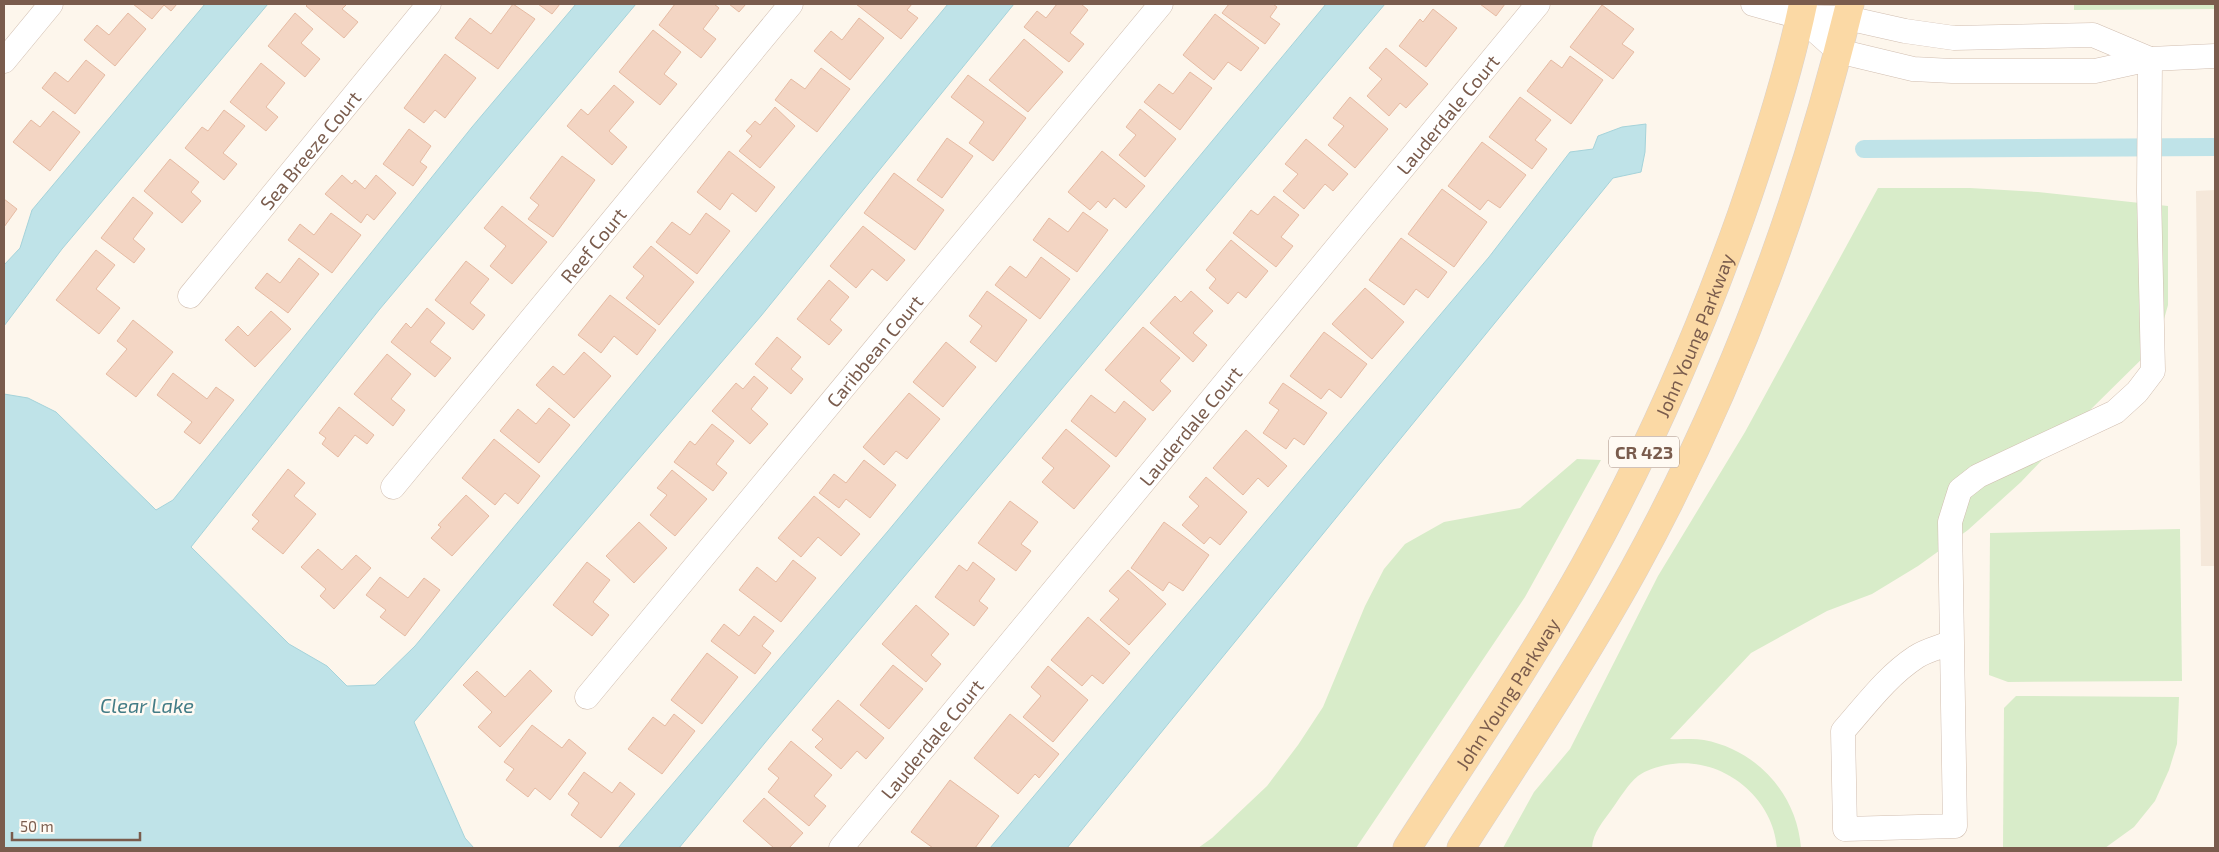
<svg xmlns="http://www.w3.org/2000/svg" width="2219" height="852" font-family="'Exo 2',sans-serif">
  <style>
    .residential { fill: #f5e8da }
    .green { fill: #d8ecc9 }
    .water { fill: #bfe3e8; stroke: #a5d3da }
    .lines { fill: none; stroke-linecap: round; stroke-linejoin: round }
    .canal { stroke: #bfe3e8; stroke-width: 18 }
    .building { fill: #f3d5c3; stroke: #e6bba3 }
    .minor-casing { stroke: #d1beb0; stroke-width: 25 }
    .major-casing { stroke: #dad1cd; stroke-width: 29 }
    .minor { stroke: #fff; stroke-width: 24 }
    .major { stroke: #fbd9a5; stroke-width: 28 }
    .labels { text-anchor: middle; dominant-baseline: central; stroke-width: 5; stroke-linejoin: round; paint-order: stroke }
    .shield { fill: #fffaf3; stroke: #a28b7f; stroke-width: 1 }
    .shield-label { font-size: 18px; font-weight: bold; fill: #7a5c4d }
    .street-label { font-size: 19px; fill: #7a5c4d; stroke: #fffaf3 }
    .water-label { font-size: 20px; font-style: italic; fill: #437c86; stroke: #fffaf3 }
  </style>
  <rect width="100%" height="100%" fill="#fdf6ec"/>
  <!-- residential -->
  <polygon class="residential" points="2215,190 2215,566 2201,566 2196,191"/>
  <!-- green -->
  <g class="green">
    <polygon points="2074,4 2215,4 2215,9 2074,10"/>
    <path d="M1878,188H1970L2038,192L2168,206V305L2157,344L2083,417L2021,482L1968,530L1918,566L1872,594L1827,611L1751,653L1670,739C1680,740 1692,738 1704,740C1757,750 1797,794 1801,848H1777C1773,795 1719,754 1666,765C1657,767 1646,770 1638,776C1628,784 1620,798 1612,809C1603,822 1593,832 1592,848H1503L1534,792L1570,749L1658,576L1745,432Z"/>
    <polygon points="1577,459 1601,460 1525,597 1356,848 1198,848 1212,838 1267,786 1298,745 1323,707 1365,606 1384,569 1405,544 1444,522 1520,508"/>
    <polygon points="2180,529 2182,681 2008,682 1989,675 1990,533"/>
    <polygon points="2016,696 2179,697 2177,744 2169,770 2155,801 2134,827 2105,848 2003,848 2004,708"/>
  </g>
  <!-- water -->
  <g class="water">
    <polygon points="205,4 268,4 62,249 4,326 4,265 20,248 32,210"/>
    <polygon points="576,4 636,4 379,310 191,547 289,644 327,666 347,686 375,685 415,646 948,4 1014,4 761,316 414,722 465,838 474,848 4,848 4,394 28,398 56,412 156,510 173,500 472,127"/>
    <polygon points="1326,4 1385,4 773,733 679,848 618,848 888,531"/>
    <polygon points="1646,124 1645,152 1641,172 1613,178 1067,848 990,848 1489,257 1570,152 1593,149 1598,136 1622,127"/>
  </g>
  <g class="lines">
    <!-- canal -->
    <polyline class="canal" points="1864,149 2215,147"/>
  </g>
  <!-- building -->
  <g class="building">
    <polygon points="133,4 177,4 171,11 164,5 152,19"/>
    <polygon points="308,4 347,4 342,9 358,22 344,38 306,6"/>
    <polygon points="513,4 535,19 498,69 455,38 470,18 491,34"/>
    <polygon points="538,4 560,4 552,14"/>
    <polygon points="675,4 714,4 719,8 703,29 716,39 701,58 659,25"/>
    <polygon points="729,4 746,4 739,12"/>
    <polygon points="856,4 912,4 907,10 918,18 901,39"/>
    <polygon points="1057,4 1081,4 1088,10 1070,33 1084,44 1069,62 1024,27 1037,11 1046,18"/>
    <polygon points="1229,4 1273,4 1277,7 1270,17 1280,24 1265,44 1222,13"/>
    <polygon points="1480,4 1505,4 1496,16"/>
    <polygon points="1602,5 1634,29 1622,44 1634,52 1613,79 1570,47"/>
    <polygon points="1433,9 1457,28 1426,67 1399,46 1420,19 1423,22"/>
    <polygon points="128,13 146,29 115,66 84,40 97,25 109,35"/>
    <polygon points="295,13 313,29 301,43 320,59 305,77 268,46"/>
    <polygon points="1215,14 1259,48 1241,71 1228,62 1214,80 1183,55"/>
    <polygon points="859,18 884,38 850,80 814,51 831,31 842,40"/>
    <polygon points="653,30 681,52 664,74 677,84 660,105 619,72"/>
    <polygon points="1024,39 1063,72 1028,112 989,80"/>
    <polygon points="1386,48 1428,84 1406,108 1400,103 1389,116 1367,96 1382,79 1369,68"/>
    <polygon points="445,54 476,78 445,118 435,110 424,123 404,108"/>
    <polygon points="1570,56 1603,80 1571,124 1527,91 1551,60 1562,68"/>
    <polygon points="86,60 105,75 75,114 42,88 55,72 68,82"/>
    <polygon points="261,63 285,83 266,107 278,117 266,131 230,102"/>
    <polygon points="821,68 850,89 817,132 775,100 791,79 805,89"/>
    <polygon points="1190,72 1212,88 1180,130 1144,102 1159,84 1173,94"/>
    <polygon points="968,75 1026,118 993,161 969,143 984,122 951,97"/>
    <polygon points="614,85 634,102 609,131 627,147 612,165 567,126 581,109 588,115"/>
    <polygon points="1350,97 1388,129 1355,168 1328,145 1344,126 1333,118"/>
    <polygon points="1520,97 1551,120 1535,140 1547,149 1532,169 1489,137"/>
    <polygon points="775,107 795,126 760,168 739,151 752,136 746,131 755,121 760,125"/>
    <polygon points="1140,109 1176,139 1145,177 1119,155 1136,135 1126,127"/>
    <polygon points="224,110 245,126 223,153 237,164 224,180 185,148 202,127 208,131"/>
    <polygon points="53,111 80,132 50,171 13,142 31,120 40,127"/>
    <polygon points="409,129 431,146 420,162 427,167 413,186 383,164"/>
    <polygon points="947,138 973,156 942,198 917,180"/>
    <polygon points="1306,139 1348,174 1333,191 1325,184 1304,209 1283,191 1298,174 1285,164"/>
    <polygon points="1482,142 1526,175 1500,208 1488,200 1480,210 1448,186"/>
    <polygon points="729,151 775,187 756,212 732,193 720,210 697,192"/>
    <polygon points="1102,151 1145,186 1126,208 1114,198 1106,208 1098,201 1090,210 1068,192"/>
    <polygon points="562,156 595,180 553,237 528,219 539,205 530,198"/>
    <polygon points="170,159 199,182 191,192 201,201 182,223 144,191"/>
    <polygon points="894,173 944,210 915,250 864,213"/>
    <polygon points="342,175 352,184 355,180 365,189 376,175 396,193 374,220 367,214 361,223 325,194"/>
    <polygon points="1442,189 1487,222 1454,267 1408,234"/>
    <polygon points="1274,196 1299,215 1281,237 1293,246 1276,267 1233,233 1251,210 1258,215"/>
    <polygon points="133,197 153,213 133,239 145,249 134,263 101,238"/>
    <polygon points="4,199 17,209 4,227"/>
    <polygon points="502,206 547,242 512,284 490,266 506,246 484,228"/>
    <polygon points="1083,212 1108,230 1077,272 1033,240 1049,218 1068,232"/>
    <polygon points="331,213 361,235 332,273 288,240 300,224 314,235"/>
    <polygon points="706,213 730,231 697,274 656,242 672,222 690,235"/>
    <polygon points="863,226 905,260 887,281 872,269 856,288 830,266"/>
    <polygon points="1401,238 1447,272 1428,298 1416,289 1404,305 1369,280"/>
    <polygon points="1231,240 1268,271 1246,298 1238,292 1228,304 1209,288 1216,279 1206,270"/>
    <polygon points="651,246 694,282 659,325 626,298 644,276 633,267"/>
    <polygon points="96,250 115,265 96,289 120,308 99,334 56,300"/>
    <polygon points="1041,257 1070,279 1040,319 995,285 1010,266 1026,278"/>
    <polygon points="299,258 319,274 288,313 255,288 267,273 280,283"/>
    <polygon points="466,261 489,279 470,303 485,315 473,330 435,300"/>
    <polygon points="829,280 849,297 830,320 842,330 829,345 797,319"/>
    <polygon points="1365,288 1404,322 1372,359 1332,324"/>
    <polygon points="987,291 1027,320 996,362 970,342 982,326 969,316"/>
    <polygon points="1191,291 1213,311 1193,333 1207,345 1193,362 1150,323 1175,296 1181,302"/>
    <polygon points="610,295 656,330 637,355 614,336 601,353 578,335"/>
    <polygon points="427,308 445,323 430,342 451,358 435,377 391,342 406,323 411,328"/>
    <polygon points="271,311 291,329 255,367 225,340 238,326 248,336"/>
    <polygon points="133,320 173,352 136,397 106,374 127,349 117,341"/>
    <polygon points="1143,327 1180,358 1160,381 1171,391 1153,411 1105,370"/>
    <polygon points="1324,332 1367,364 1341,398 1329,389 1321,399 1290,376"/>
    <polygon points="777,337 801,357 791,369 803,379 791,394 755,364"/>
    <polygon points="946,342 976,367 943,407 913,382"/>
    <polygon points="584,352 611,376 574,418 536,385 553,366 564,375"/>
    <polygon points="387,354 411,374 391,399 405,410 393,426 354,394"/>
    <polygon points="173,373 207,399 216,387 234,400 200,444 184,432 192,422 157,395"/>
    <polygon points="754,376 768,388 751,409 768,424 750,444 712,411 736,383 743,389"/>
    <polygon points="1283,383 1327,413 1304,445 1294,438 1286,449 1263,433 1279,410 1269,403"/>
    <polygon points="909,393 940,419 907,459 896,451 884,465 863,447"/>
    <polygon points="1091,395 1115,413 1124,401 1146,419 1116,457 1071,421"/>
    <polygon points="339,407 374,435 367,444 355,435 338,457 322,444 326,438 319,433"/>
    <polygon points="549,408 570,425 539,463 500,431 518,409 536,424"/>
    <polygon points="712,424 734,441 716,464 727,473 713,491 674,462 690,441 695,445"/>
    <polygon points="1066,429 1110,466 1074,509 1042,482 1054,468 1042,458"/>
    <polygon points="1246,430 1287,466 1268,487 1258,478 1243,495 1213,468"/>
    <polygon points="494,439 540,476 518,504 505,493 495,505 462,478"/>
    <polygon points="864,460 896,485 870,518 846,499 839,508 819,493 834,474 846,483"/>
    <polygon points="288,469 305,483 294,496 316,514 283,554 252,529 259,521 252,515"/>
    <polygon points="672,470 707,499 675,536 650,515 667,495 657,488"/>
    <polygon points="1206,477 1247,512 1220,545 1210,537 1204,544 1182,525 1199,506 1189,497"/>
    <polygon points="466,495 489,516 452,556 431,538 441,527 438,525"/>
    <polygon points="814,496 860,534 841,556 818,537 801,557 778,538"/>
    <polygon points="1010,501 1038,522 1021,544 1031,551 1016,571 978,543"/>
    <polygon points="639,522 667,548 634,583 606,556"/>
    <polygon points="1164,522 1209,555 1183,591 1169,582 1163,591 1131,568"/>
    <polygon points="318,549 342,570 356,555 371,568 334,609 320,596 326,589 301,567"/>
    <polygon points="793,560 816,578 781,622 739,590 757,567 776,582"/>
    <polygon points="587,562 610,580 593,602 609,615 592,636 553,605"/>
    <polygon points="973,562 995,579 979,601 988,608 974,626 935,597 959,565 967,571"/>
    <polygon points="1128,570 1166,604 1129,645 1100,620 1119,599 1109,591"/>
    <polygon points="380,577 408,598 424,578 440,590 405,636 380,617 386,610 366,595"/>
    <polygon points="916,605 949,634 931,655 941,664 926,682 882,644"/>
    <polygon points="754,616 774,631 762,646 771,653 755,674 711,641 724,624 739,636"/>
    <polygon points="1088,617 1130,653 1103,684 1092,675 1082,686 1051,660"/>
    <polygon points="707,653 738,677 702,724 671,700"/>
    <polygon points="893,665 923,689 889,729 860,705"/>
    <polygon points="1048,666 1088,700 1053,742 1023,717 1041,696 1031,687"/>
    <polygon points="530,670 552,691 500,747 478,727 492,712 463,685 477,671 505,697"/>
    <polygon points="838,700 884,738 866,759 857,751 841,769 815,747 823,739 812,730"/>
    <polygon points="674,714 695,731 662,774 628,749 653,717 665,726"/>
    <polygon points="1010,714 1059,754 1039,778 1035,774 1018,794 974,758"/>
    <polygon points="532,725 562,748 569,739 586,753 550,800 535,788 528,797 506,780 514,769 504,762"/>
    <polygon points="791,741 832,775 814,796 826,806 809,826 768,792 779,778 768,769"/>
    <polygon points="584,772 612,793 620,782 635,794 601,838 571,815 579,803 568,794"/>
    <polygon points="950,780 999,816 975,848 933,848 911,832"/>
    <polygon points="764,798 803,833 789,848 774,848 743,821"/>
  </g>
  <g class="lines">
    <!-- minor casing -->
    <g class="minor-casing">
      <g id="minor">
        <polyline points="1753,4 1800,17 1847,18 1905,31 1954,38 2093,35 2150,59"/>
        <polyline points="1800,17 1838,51 1913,69 1952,71 2095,71 2150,59 2215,56"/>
        <polyline points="4,61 51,4"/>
        <path id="s1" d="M190,296L429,4"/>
        <path id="s2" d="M393,487L791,4"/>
        <path d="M1952,642C1941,647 1926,650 1916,657C1887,676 1866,705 1843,731L1845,829L1955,826L1950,522L1960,490L1978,476L2115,412L2137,392L2153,371L2149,192L2150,59"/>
        <path id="s3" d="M587,697L1161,4"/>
        <path id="s4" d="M841,848L1538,4"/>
      </g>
    </g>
    <!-- major casing -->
    <g class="major-casing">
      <g id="major">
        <path id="s5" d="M1407,848C1467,755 1531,662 1585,565C1647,453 1698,337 1741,216C1765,147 1788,76 1803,4"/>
        <path d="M1461,848C1520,756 1581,665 1634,569C1732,391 1802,201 1850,4"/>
      </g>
    </g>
    <!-- minor -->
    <use href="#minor" class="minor"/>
    <!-- major -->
    <use href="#major" class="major"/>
  </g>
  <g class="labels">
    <!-- shield labels -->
    <rect class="shield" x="1609" y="436.5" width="70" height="31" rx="4"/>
    <g class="shield-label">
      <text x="1644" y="452">CR 423</text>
    </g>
    <!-- street labels -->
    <g class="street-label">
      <text stroke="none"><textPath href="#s4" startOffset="952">Lauderdale Court</textPath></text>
      <text stroke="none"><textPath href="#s1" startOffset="189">Sea Breeze Court</textPath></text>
      <text stroke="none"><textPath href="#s2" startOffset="314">Reef Court</textPath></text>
      <text stroke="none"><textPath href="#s5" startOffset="589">John Young Parkway</textPath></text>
      <text stroke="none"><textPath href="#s3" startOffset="450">Caribbean Court</textPath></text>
      <text stroke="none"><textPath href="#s4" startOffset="548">Lauderdale Court</textPath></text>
      <text stroke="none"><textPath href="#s5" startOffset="184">John Young Parkway</textPath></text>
      <text stroke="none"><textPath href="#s4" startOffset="142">Lauderdale Court</textPath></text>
    </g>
    <!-- water labels -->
    <g class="water-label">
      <text x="147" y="705">Clear Lake</text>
    </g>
  </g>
  <!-- border -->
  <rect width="2219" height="852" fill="none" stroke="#7a5c4d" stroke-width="10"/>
  <!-- scale -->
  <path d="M12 832v8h128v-8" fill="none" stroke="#7a5c4d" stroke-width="2.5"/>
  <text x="20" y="832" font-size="15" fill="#7a5c4d" stroke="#fffaf3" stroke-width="4" paint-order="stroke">50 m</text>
</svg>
